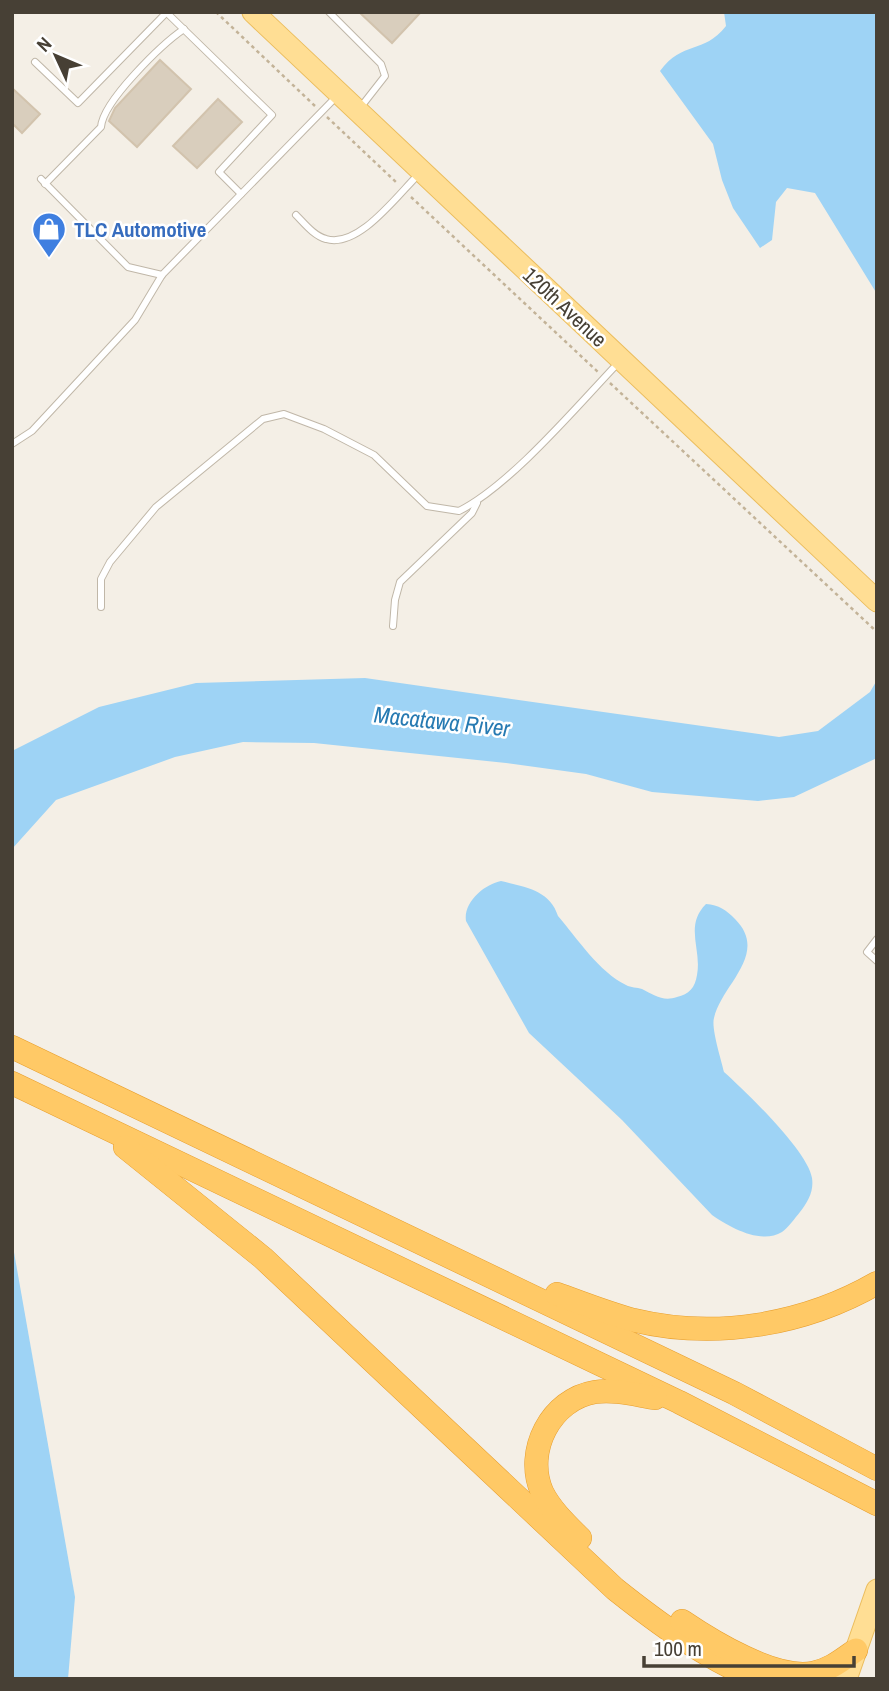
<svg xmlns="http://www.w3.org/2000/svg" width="889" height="1691" font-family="'Archivo Narrow',sans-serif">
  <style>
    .water { fill: #9ed3f5 }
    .building { fill: #d9cebd; stroke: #d2c3ad; stroke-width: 2 }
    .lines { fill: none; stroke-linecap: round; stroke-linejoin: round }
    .service-casing { stroke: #c0b7a8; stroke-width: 8 }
    .primary-casing { stroke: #ebbd5d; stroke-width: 23 }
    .motorway-casing { stroke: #e79e2d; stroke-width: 24 }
    .path { stroke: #c3b398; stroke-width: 2.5; stroke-dasharray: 3.5 3.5; stroke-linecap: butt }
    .service { stroke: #fff; stroke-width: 6 }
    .primary { stroke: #ffde94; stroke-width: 21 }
    .motorway { stroke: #ffc966; stroke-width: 23 }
    .labels { text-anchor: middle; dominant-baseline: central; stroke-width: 5; stroke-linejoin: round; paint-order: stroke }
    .shop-label { font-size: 21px; font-weight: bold; fill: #366cbe; stroke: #fff; text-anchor: start }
    .street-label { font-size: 21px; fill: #474035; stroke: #fff }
    .water-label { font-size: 23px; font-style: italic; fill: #267ab2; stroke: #fff }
  </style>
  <rect width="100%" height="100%" fill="#f4efe6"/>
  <!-- water -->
  <g class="water">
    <path d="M724,12H877V294L815,193L787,188L776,202L772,240L760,248L733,208L722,180L713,144L660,71C683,40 703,55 726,26Z"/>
    <polygon points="365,678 779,737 818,731 870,692 877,680 877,758 794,797 758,801 652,792 586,774 506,763 314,743 243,742 175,757 56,800 12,849 12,751 99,707 196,683"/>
    <path d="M501,881C525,887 550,890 558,916C577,938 599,972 626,985C631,988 637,987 642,989C654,995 663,1002 677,997C689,994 695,988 697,975C702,949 684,926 706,904C719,905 726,910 735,919C770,954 721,985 714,1018C711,1028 721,1059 724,1072C744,1090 808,1151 812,1178C814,1191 808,1202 800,1212C795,1218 788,1228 782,1232C761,1245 729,1227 712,1215L622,1120L529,1033L466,921C463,902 485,884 501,881Z"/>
    <polygon points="12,1241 75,1597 68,1679 12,1679"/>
  </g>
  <!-- building -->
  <g class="building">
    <polygon points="359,12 421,12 392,43"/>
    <polygon points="160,60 191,89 137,147 109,121 115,108"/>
    <polygon points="12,88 40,114 22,133 12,123"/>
    <polygon points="218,99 242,122 197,168 173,146"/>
  </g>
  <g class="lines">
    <!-- service casing -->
    <g class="service-casing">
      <g id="service">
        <polyline points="166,12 272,115 219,172 241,194"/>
        <polyline points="329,12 381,64 385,76 360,108"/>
        <polyline points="35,62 78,103 167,12"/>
        <polyline points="41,179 128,267 162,275"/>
        <path d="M45,184L101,127C103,101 162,44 184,29"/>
        <path d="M296,215C304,223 314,236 326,239C359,249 398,194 420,173"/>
        <polyline points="12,444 32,431 135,320 162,275 338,95"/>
        <path d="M101,607V579L110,562L156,507L263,419L284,414L324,429L374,455L427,506L459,511C511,485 578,405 620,361"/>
        <polyline points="393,626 395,600 400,582 472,513 477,503"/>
        <polyline points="877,939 867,952 877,961"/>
      </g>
    </g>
    <!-- primary casing -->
    <g class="primary-casing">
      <g id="primary">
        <polyline points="253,12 877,601"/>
        <polyline points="846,1679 877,1590"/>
      </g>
    </g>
    <!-- motorway casing -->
    <g class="motorway-casing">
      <g id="motorway">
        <polyline points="12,1047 734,1393 877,1469"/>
        <polyline points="12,1083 679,1402 877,1504"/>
        <path d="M125,1147L263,1258L615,1589C659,1624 703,1656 755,1679"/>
        <path d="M557,1294C582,1303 607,1313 633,1320C715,1340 804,1325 877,1283"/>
        <path d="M580,1538C566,1524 551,1510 542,1492C524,1451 551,1399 595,1392C614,1389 636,1395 655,1398"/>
        <path d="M682,1621C713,1642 775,1680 813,1673C830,1670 843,1659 856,1650"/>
      </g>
    </g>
    <!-- path -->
    <g class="path">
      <polyline points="216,12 315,106"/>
      <polyline points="327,117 396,182"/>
      <polyline points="411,197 598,372"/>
      <polyline points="610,383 877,632"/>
    </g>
    <!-- service -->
    <use href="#service" class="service"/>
    <!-- primary -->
    <use href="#primary" class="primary"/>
    <!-- motorway -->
    <use href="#motorway" class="motorway"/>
  </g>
  <!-- icons -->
  <defs>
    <g id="shop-pin" transform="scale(1.75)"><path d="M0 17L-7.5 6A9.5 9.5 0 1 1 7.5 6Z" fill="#3f7fe0" stroke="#fff"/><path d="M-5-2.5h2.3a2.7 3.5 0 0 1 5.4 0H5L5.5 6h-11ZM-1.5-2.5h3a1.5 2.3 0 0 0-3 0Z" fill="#fff"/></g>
  </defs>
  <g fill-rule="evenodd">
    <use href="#shop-pin" x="49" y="229"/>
  </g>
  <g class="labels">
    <!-- shop labels -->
    <g class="shop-label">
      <text x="74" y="229">TLC Automotive</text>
    </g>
    <!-- street labels -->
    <g class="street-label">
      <text transform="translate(565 307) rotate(43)">120th Avenue</text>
    </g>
    <!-- water labels -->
    <g class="water-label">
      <text transform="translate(442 721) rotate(6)">Macatawa River</text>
    </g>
  </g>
  <!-- border -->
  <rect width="889" height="1691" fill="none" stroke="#474035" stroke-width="28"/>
  <!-- north arrow -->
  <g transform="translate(56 56) rotate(314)" stroke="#ffffff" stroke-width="5" paint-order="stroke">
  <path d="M0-5L12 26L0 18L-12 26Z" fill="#474035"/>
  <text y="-10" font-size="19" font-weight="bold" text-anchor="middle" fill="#474035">N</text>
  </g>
  <!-- scale -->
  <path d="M644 1656v10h210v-10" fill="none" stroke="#474035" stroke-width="3.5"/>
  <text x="654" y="1656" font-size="21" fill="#474035" stroke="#ffffff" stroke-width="5" paint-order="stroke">100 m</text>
</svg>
